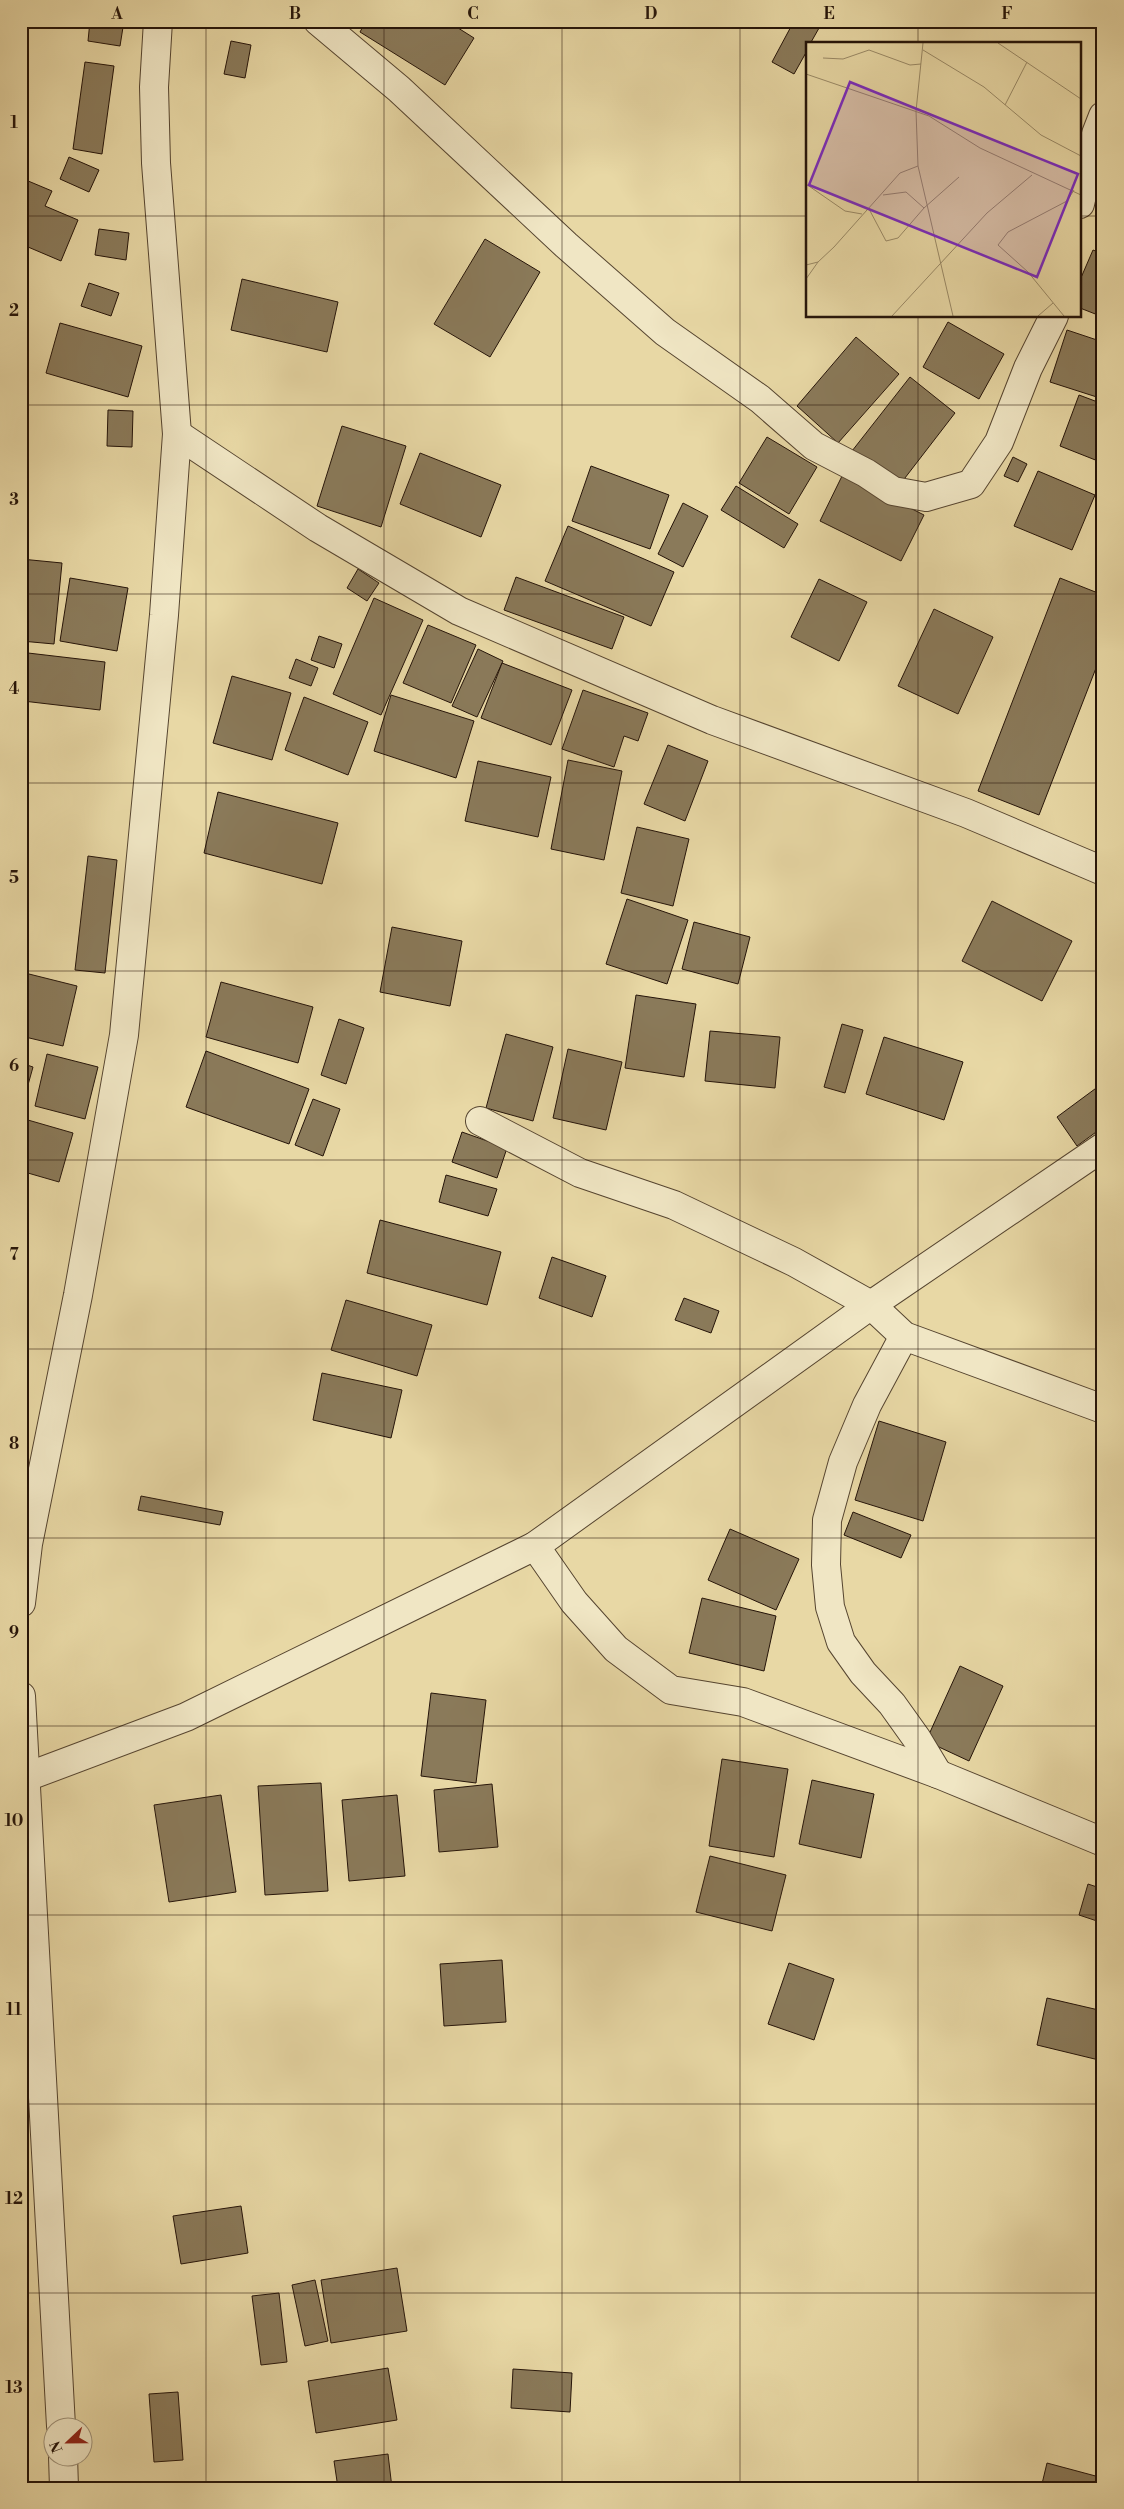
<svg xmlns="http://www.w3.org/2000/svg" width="1124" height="2509" font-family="'Libre Bodoni',serif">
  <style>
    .building { fill: #8a7a5a; stroke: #251409 }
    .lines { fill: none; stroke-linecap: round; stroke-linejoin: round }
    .minor-casing { stroke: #564530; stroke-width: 30 }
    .minor { stroke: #f0e6c4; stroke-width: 28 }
    .grid { fill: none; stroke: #251409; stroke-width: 1; stroke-opacity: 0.55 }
    .inset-road { fill: none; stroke: #9a8a67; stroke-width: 1 }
    .view { fill: #7b2cbf; fill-opacity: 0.15; stroke: #7b2cbf; stroke-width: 2.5 }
    .inset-edge { fill: none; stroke: #251409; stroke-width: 2.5 }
    .neatline { fill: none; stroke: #251409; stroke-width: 2 }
    .grid-label { font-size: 16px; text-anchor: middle; font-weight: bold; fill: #251409 }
  </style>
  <rect width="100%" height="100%" fill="#e8d8a5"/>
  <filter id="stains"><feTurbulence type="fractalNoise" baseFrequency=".004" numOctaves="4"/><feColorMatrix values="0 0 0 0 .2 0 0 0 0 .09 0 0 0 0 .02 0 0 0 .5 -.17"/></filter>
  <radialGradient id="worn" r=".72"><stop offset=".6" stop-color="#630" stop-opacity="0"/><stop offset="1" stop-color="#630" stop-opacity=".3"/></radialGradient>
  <!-- building -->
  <g class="building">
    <polygon points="90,21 124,21 120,46 88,41"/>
    <polygon points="366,21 447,21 474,38 445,85 360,32"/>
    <polygon points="794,21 823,21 810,44 808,44 808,49 794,74 772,62"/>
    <polygon points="231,41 251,45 245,78 224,74"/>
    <polygon points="85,62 114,66 102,154 73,149"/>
    <polygon points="69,157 99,170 89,192 60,179"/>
    <polygon points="21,178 52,191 45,206 78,220 61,261 21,244"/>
    <polygon points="99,229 129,233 126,260 95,255"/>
    <polygon points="485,239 540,272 490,357 434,324"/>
    <polygon points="1093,250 1103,254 1103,317 1080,308 1080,280"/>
    <polygon points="242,279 338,302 327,352 231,330"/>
    <polygon points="89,283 119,293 111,316 81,306"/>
    <polygon points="948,322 1004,354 979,399 923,367"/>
    <polygon points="60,323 142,346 128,397 46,373"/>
    <polygon points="1067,330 1103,342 1103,399 1050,382"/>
    <polygon points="856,337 899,374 838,443 797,406"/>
    <polygon points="910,377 955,413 898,487 852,451"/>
    <polygon points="1079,395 1103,404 1103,463 1060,446"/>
    <polygon points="108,410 133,411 132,447 107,446"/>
    <polygon points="342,426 406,446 381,527 317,506"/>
    <polygon points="767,437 817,467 789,514 739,483"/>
    <polygon points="420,453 501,485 481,537 400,504"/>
    <polygon points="1013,457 1027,464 1018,482 1004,476"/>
    <polygon points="591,466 669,495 650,549 572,521"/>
    <polygon points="1038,471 1095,495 1072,550 1014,526"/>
    <polygon points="843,474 924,515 901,561 820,521"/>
    <polygon points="736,486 798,524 784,548 721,510"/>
    <polygon points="683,503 708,516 683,567 658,554"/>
    <polygon points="568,526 674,572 651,626 545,581"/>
    <polygon points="21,559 62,563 54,644 21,641"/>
    <polygon points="358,569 379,583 367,601 347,588"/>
    <polygon points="516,577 624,617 612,649 504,610"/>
    <polygon points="70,578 128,588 117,651 60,641"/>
    <polygon points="1060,578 1103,595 1103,650 1039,815 978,791"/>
    <polygon points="819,579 867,602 839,661 791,637"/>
    <polygon points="374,598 423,620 381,715 333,694"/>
    <polygon points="934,609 993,637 958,714 898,686"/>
    <polygon points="428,625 476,645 451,703 403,683"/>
    <polygon points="319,636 342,644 334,668 311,660"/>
    <polygon points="478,649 503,661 477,717 452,706"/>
    <polygon points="28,653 105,662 100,710 23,701"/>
    <polygon points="296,659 318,668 311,686 289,678"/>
    <polygon points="502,663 572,690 551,745 481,718"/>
    <polygon points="232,676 291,693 272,760 213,743"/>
    <polygon points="583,690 648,713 638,741 624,736 614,767 562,749"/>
    <polygon points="391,695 474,721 456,778 374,751"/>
    <polygon points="304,697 368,722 348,775 285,750"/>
    <polygon points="668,745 708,761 685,821 644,804"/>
    <polygon points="568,760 622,771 604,860 551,849"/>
    <polygon points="478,761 551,777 538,837 465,821"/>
    <polygon points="218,792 338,823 322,884 204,853"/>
    <polygon points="637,827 689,839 673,906 621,893"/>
    <polygon points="88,856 117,860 105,973 75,970"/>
    <polygon points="627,899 688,920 667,984 606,964"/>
    <polygon points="992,901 1072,941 1042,1001 962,961"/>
    <polygon points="694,922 750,937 738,984 682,969"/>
    <polygon points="392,927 462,941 450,1006 380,992"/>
    <polygon points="1103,948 1103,963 1096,959"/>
    <polygon points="21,972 77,986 63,1046 21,1036"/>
    <polygon points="221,982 313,1007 298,1063 206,1037"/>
    <polygon points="636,995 696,1004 684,1077 625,1068"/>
    <polygon points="339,1019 364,1028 346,1084 321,1075"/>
    <polygon points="842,1024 863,1030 845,1093 824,1087"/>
    <polygon points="710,1031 780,1037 775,1088 705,1081"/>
    <polygon points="506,1034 553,1047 533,1121 486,1108"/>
    <polygon points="884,1037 963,1062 944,1120 866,1094"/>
    <polygon points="568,1049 622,1062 606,1130 553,1118"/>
    <polygon points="206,1051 309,1089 289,1144 186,1107"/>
    <polygon points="47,1054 98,1067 85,1119 35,1106"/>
    <polygon points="21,1063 33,1067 21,1110"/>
    <polygon points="1103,1083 1103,1127 1077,1146 1057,1117"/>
    <polygon points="313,1099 340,1109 323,1156 295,1145"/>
    <polygon points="21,1118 73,1133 59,1182 21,1171"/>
    <polygon points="462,1132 507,1148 497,1178 452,1162"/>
    <polygon points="446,1175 497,1189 488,1216 439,1202"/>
    <polygon points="380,1220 501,1252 487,1305 367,1273"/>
    <polygon points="552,1257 606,1276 592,1317 539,1298"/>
    <polygon points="684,1298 719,1311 711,1333 675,1320"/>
    <polygon points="346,1300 432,1325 417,1376 331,1350"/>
    <polygon points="322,1373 402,1390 391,1438 313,1420"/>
    <polygon points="879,1421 946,1442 923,1521 855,1500"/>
    <polygon points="141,1496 223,1512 220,1525 138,1510"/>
    <polygon points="853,1512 911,1535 901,1558 844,1535"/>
    <polygon points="730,1529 799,1559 776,1610 708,1580"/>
    <polygon points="702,1598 776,1616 764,1671 689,1653"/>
    <polygon points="960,1666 1003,1686 969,1761 926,1741"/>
    <polygon points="431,1693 486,1700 476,1783 421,1776"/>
    <polygon points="722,1759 788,1769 774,1857 709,1846"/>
    <polygon points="812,1780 874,1794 861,1858 799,1844"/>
    <polygon points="321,1783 328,1891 265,1895 258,1786"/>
    <polygon points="492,1784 498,1847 439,1852 434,1790"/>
    <polygon points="221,1795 236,1892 169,1902 154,1805"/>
    <polygon points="397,1795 405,1876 349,1881 342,1800"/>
    <polygon points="710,1856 786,1875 772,1931 696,1912"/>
    <polygon points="1088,1884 1103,1889 1103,1923 1079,1915"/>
    <polygon points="502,1960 506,2022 444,2026 440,1964"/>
    <polygon points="789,1963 834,1979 814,2040 768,2024"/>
    <polygon points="1047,1998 1103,2011 1103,2061 1037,2045"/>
    <polygon points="241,2206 248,2253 181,2264 173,2216"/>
    <polygon points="397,2268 407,2331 331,2343 321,2280"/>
    <polygon points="315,2280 328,2341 305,2346 292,2285"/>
    <polygon points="279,2293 287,2362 261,2365 252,2296"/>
    <polygon points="388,2368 397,2420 316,2433 308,2381"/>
    <polygon points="513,2369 572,2373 570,2412 511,2408"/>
    <polygon points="178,2392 183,2460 154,2462 149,2394"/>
    <polygon points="388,2454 392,2488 338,2488 334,2461"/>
    <polygon points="1047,2463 1103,2478 1103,2488 1041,2488"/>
  </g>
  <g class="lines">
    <!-- minor casing -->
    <g class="minor-casing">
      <g id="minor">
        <polyline points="318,21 399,89 566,245 665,332 760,399 814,446 866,473 893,491 926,497 971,484 999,442 1028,368 1054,316"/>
        <polyline points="1080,204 1096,134 1103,116"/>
        <polyline points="177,434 318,528 459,611 712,720 966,813 1103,871"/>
        <polyline points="480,1121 580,1173 674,1205 794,1262 871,1305 904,1336 1103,1409"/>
        <polyline points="904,1336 867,1405 843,1462 827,1520 826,1565 830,1607 841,1642 863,1673 892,1704 917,1739 938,1774"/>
        <polyline points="535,1546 574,1602 616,1649 671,1690 743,1702 938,1774 1103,1842"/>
        <polyline points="21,1603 28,1544 78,1295 124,1035 164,615 177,434 156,163 154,87 158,21"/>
        <polyline points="21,1696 61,2426"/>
        <polyline points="21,1779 186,1717 535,1546 871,1305 1103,1147"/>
        <polyline points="63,2456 64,2488"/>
      </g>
    </g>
    <!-- minor -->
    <use href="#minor" class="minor"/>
  </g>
  <!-- grid -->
  <path class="grid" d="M206,21V2488M384,21V2488M562,21V2488M740,21V2488M918,21V44M21,216H808M1080,216H1103M918,316V2488M21,405H1103M21,594H1103M21,783H1103M21,971H1103M21,1160H1103M21,1349H1103M21,1538H1103M21,1726H1103M21,1915H1103M21,2104H1103M21,2293H1103"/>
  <!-- overview -->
  <g transform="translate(806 42)">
    <rect width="275" height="275" fill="#e8d8a5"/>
    <path class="inset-road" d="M117,1L110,69L112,124L147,274M192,1L275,57M117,8L178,45L235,93L275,114M17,16L37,17L63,8L104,23L115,22M0,32L123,74L174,106L275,153M199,63L221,20M0,142L39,169L56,172M77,153L100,150L118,166M63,167L80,199L92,196L118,166L153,135M0,223L12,220L28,205L94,131L112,124M0,237L12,220M86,274L181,171L226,133M232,274L247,261M258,274L222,230L192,203L202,190L261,159L268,148"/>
    <path class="view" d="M44,40L272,132L231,235L3,143Z"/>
    <rect width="275" height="275" class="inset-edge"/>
  </g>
  <!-- margin -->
  <rect width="1124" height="2509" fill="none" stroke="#e8d8a5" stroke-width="55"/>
  <!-- north arrow -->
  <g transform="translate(68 2442) rotate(248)"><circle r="24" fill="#f0e6c4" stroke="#9f9279"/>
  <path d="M0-4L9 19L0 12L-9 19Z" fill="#8f2418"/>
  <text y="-8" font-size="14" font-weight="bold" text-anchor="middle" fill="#251409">N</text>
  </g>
  <rect x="28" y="28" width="1068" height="2454" class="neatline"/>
  <g class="grid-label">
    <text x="117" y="19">A</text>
    <text x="295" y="19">B</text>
    <text x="473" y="19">C</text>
    <text x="651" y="19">D</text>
    <text x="829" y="19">E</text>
    <text x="1007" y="19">F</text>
    <text x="14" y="128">1</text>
    <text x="14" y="316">2</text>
    <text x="14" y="505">3</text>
    <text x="14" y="694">4</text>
    <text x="14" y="883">5</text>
    <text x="14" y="1071">6</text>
    <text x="14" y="1260">7</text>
    <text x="14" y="1449">8</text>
    <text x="14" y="1638">9</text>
    <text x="14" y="1826">10</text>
    <text x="14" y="2015">11</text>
    <text x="14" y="2204">12</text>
    <text x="14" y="2393">13</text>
  </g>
  <rect width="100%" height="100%" filter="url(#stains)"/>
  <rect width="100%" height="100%" fill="url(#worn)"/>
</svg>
